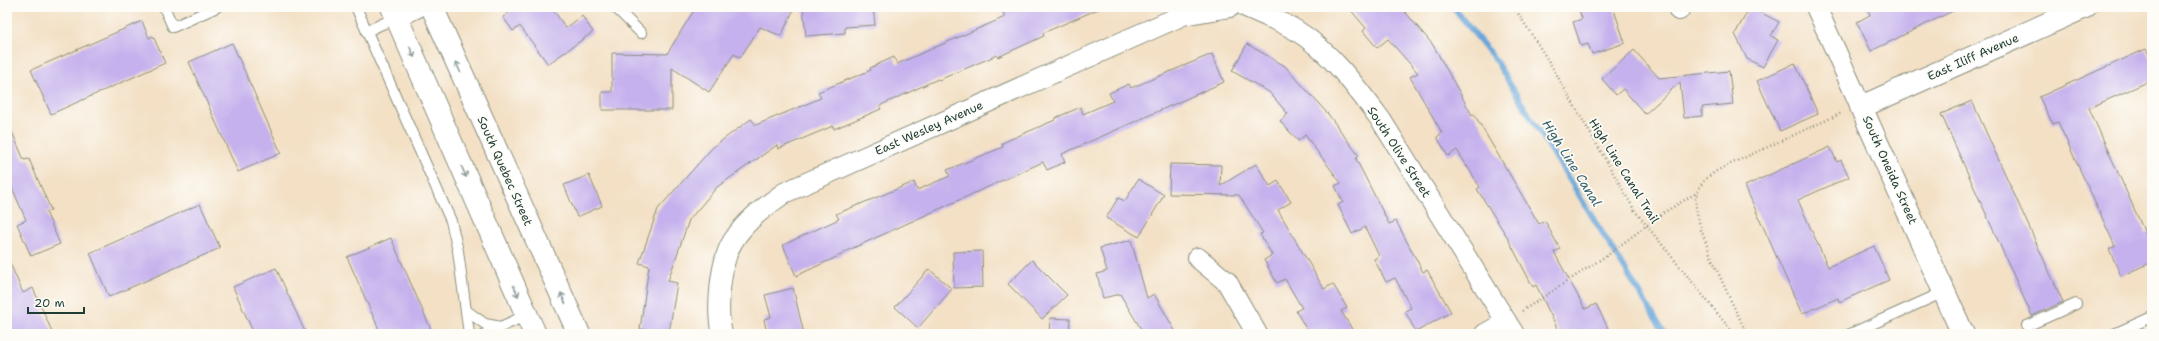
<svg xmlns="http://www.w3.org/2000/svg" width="2159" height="341" font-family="'Shantell Sans',sans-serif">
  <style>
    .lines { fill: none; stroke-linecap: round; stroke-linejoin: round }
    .stream { stroke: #67a6d9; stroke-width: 5.5 }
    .building { fill: #c5b1ed }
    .lane-casing { stroke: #898e7c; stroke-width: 12 }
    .street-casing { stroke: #898e7c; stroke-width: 22 }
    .secondary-casing { stroke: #898e7c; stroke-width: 24 }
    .path { stroke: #898e7c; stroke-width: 2.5; stroke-dasharray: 1 3; stroke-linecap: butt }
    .lane { stroke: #fff; stroke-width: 10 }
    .street { stroke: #fff; stroke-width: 20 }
    .secondary { stroke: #fff; stroke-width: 22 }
    .oneway { stroke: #8f9e9a }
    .labels { text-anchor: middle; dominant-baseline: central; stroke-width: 3.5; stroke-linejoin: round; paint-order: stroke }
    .street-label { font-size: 12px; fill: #1f3d34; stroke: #fdfcf7 }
    .water-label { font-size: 13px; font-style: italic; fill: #38626e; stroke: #fdfcf7 }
  </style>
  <rect width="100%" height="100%" fill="#fdfcf7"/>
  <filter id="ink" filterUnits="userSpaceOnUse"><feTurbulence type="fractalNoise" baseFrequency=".025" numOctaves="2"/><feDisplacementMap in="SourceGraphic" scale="8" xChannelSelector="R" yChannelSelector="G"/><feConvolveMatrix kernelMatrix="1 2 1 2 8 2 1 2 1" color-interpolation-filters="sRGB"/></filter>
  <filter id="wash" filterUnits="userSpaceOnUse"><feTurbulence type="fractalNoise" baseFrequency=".012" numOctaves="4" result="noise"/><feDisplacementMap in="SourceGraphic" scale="16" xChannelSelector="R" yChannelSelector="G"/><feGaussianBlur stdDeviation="0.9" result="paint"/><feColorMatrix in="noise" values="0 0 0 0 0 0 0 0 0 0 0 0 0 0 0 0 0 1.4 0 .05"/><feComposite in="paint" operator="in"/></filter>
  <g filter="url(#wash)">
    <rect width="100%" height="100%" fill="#f3e0c5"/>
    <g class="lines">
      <!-- stream -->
      <polyline class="stream" points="1453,7 1494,58 1665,334"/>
    </g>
    <g id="blocks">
      <!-- building -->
      <g class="building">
        <polygon points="517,7 551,7 566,28 582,16 593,32 548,64 520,26 513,31 503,17"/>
        <polygon points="696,7 795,7 781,36 760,27 740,58 734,54 709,92 672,68 672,110 602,110 602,92 612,92 612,53 667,54"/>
        <polygon points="803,7 873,7 875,25 845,27 845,33 806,36"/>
        <polygon points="1001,7 1103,7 1043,33 1044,36 998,57 997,55 939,80 938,79 879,106 881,109 834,129 833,126 778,149 777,145 717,187 689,220 668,281 677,283 669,333 640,329 649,266 639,263 658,209 713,147 751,119 756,125 821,98 818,92 871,70 870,68 894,57 897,64 1005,17"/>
        <polygon points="1348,7 1401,7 1433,45 1472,115 1474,114 1539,224 1545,221 1560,249 1554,252 1585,309 1596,304 1609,330 1600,334 1560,334 1536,285 1533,287 1506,235 1477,189 1480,187 1457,150 1448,156 1437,137 1442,133 1410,77 1418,73 1388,39 1377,48 1363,31 1366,28"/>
        <polygon points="1578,7 1613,7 1625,43 1592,54 1588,44 1581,46 1573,22 1582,19"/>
        <polygon points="1750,7 1779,22 1771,36 1778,40 1763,67 1747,59 1735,34"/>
        <polygon points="1866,7 1961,7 1871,51 1857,22 1870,15"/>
        <polygon points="142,21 149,38 153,36 165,63 51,114 31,70"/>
        <polygon points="232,43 281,153 238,172 189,62"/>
        <polygon points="1247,44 1285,66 1328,114 1359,156 1356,159 1389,224 1396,221 1423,272 1427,270 1451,312 1416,332 1405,311 1411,308 1395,278 1386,282 1374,259 1379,256 1365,227 1352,234 1338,205 1343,202 1335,186 1341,183 1305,135 1298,141 1280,121 1288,114 1269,92 1232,71"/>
        <polygon points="2146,49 2152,61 2152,80 2089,108 2145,233 2152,230 2152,262 2121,276 2109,249 2115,246 2058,122 2053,124 2039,97"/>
        <polygon points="1634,50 1659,78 1729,71 1733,104 1702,107 1702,116 1684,118 1680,82 1645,114 1623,89 1616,95 1602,79"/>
        <polygon points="1212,54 1224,82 1062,154 1065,162 1047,170 1043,162 842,253 843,254 796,276 783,245 839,219 836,214 914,182 917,190 950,176 947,170 1003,147 1002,143 1055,120 1055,118 1081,107 1083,114 1113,101 1109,93 1129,84 1131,88"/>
        <polygon points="1795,63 1818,114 1780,131 1757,81"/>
        <polygon points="1972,101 2063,302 2032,316 1941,114"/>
        <polygon points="7,120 24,160 29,159 51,210 46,212 60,244 31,256 17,224 26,220 7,176"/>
        <polygon points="1830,147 1837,162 1841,160 1849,177 1798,200 1828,267 1874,246 1889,280 1839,302 1838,298 1802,314 1745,186"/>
        <polygon points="1170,164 1221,165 1220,186 1256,164 1270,186 1278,181 1291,202 1278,210 1324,289 1333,284 1347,308 1341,311 1355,334 1309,334 1296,311 1302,308 1285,279 1277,283 1264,260 1272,255 1260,234 1263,233 1239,195 1169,194"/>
        <polygon points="589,175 602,206 577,217 564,185"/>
        <polygon points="1138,179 1164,195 1139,237 1106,218 1118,198 1125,201"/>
        <polygon points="200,204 220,248 109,297 90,253"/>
        <polygon points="391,238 433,334 381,334 347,257"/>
        <polygon points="1131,240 1147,298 1154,294 1177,334 1144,334 1120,294 1103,298 1097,274 1107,271 1100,248"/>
        <polygon points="982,251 983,287 954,288 953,252"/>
        <polygon points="7,256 23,293 33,288 53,334 7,334"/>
        <polygon points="1032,260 1067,295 1042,319 1008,284"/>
        <polygon points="276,268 306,334 254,334 233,287"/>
        <polygon points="929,269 952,289 918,328 895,307"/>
        <polygon points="793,288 804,334 767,334 764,319 771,317 765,295"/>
        <polygon points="1050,318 1070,319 1069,334 1049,334"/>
      </g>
    </g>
  </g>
  <g filter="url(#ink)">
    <use href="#blocks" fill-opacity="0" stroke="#898e7c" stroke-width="1"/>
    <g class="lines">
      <!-- lane casing -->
      <g class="lane-casing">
        <g id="lane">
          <polyline points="164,7 173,27 217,7"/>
          <polyline points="356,7 451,221 458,251 469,334"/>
          <polyline points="615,7 641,33"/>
          <polyline points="367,31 397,17"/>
          <polyline points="467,311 485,324 501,327"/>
          <polyline points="2027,326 2076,304"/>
          <polyline points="485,334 527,315"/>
          <polyline points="1850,334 1944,292"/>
          <polyline points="2114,334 2152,317"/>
        </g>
      </g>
      <!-- street casing -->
      <g class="street-casing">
        <g id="street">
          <path d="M1246,7C1263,15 1281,21 1297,31C1331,52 1357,88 1381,120L1514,334"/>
          <polyline points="1816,7 1861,107"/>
          <polyline points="1679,10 1680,7"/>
          <polyline points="397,17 418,7"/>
          <polyline points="1198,258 1227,282 1257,334"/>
          <path d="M722,334C716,311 720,261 733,241C746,220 765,207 784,193L1183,15L1230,7"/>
          <polyline points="1485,334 1506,322"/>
        </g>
      </g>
      <!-- secondary casing -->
      <g class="secondary-casing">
        <g id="secondary">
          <polyline points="392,7 535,334"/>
          <polyline points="432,7 579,334"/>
          <polyline points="1963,334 1861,107 2085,7"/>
        </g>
      </g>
      <!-- path -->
      <g class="path">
        <polyline points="1514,7 1551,65 1635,211 1734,334"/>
        <polyline points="1522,311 1609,254 1663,213 1698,192"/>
        <path d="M1744,334V328C1732,302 1692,224 1696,198C1698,182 1712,173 1726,166L1842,113"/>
      </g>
      <!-- lane -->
      <use href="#lane" class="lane"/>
      <!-- street -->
      <use href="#street" class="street"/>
      <!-- secondary -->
      <use href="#secondary" class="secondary"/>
    </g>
    <!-- one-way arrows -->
    <defs><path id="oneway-shaft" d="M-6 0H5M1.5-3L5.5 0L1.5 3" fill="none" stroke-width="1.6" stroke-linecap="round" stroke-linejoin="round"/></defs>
    <g class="oneway">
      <use href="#oneway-shaft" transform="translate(412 52) rotate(66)"/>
      <use href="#oneway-shaft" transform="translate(458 67) rotate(-114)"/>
      <use href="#oneway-shaft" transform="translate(464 172) rotate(66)"/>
      <use href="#oneway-shaft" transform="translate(516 291) rotate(66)"/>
      <use href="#oneway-shaft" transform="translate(563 298) rotate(-114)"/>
    </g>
  </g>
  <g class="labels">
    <!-- street labels -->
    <g class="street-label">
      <text transform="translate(1973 57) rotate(-24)">East Iliff Avenue</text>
      <text transform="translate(929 128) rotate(-24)">East Wesley Avenue</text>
      <text transform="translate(1399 152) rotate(57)">South Olive Street</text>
      <text transform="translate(1890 170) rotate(66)">South Oneida Street</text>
      <text transform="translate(505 171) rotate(66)">South Quebec Street</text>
      <text transform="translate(1624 171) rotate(58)">High Line Canal Trail</text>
    </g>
    <!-- water labels -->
    <g class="water-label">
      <text transform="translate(1572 163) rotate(58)">High Line Canal</text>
    </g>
  </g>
  <!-- margin -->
  <rect width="2159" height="341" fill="none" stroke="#fdfcf7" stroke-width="24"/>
  <!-- scale -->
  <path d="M28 307v6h56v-6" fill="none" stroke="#1f3d34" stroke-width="2"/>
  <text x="34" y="307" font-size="12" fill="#1f3d34" stroke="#fdfcf7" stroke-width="3" paint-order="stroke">20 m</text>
</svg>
